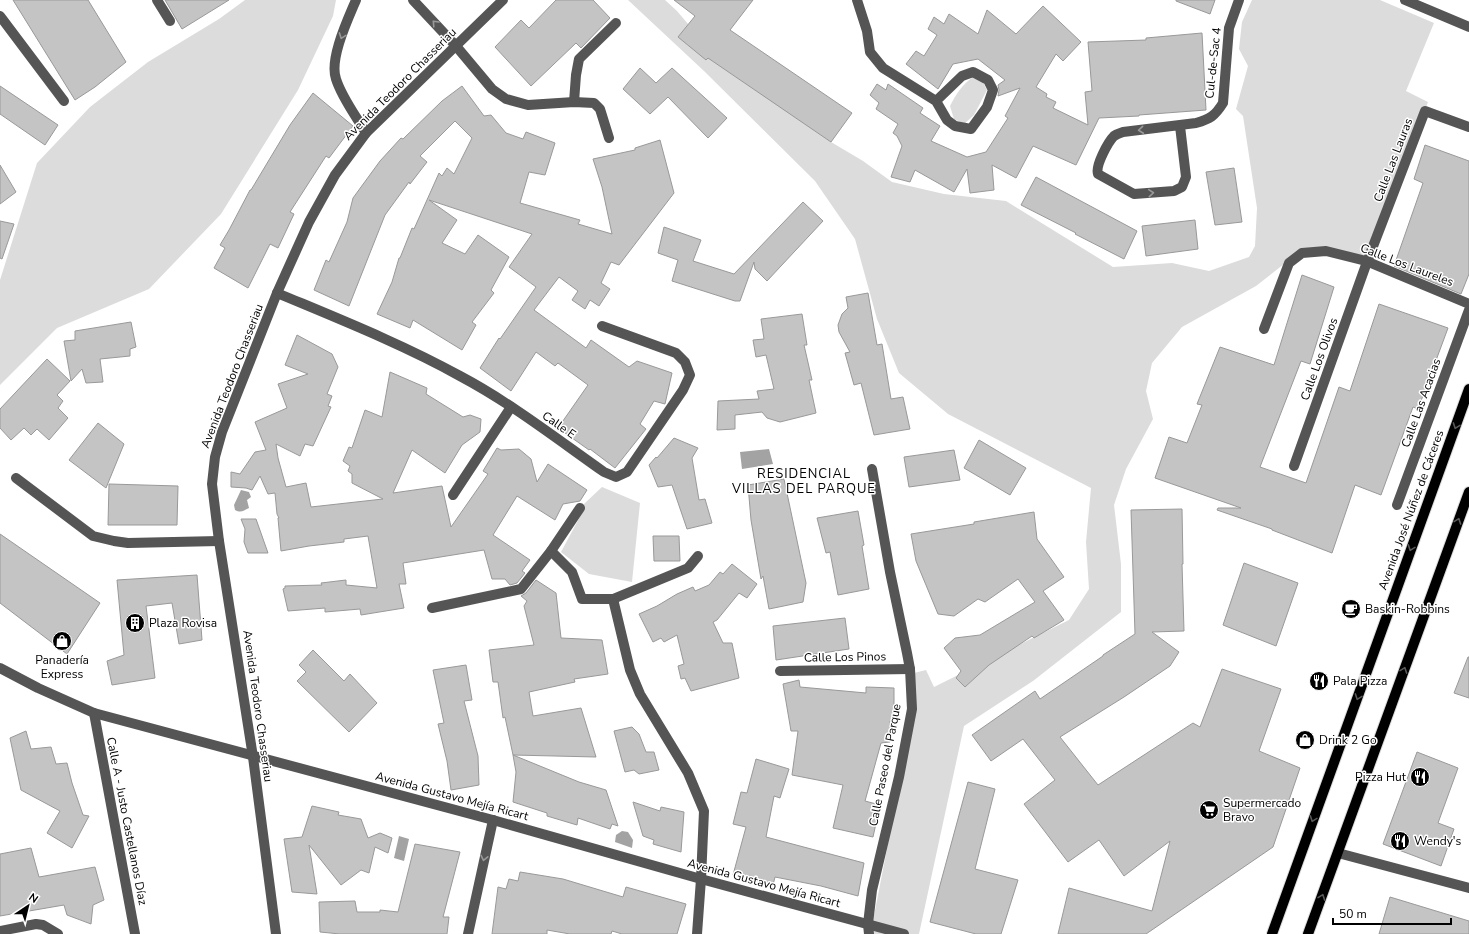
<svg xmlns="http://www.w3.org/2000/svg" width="1469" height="934" font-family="'Nunito Sans',sans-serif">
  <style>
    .green { fill: #dcdcdc }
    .water { fill: #a3a3a3 }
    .building { fill: #c4c4c4; stroke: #999 }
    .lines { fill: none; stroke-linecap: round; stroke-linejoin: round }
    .major-casing { stroke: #dbdbdb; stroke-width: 12 }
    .minor { stroke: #555; stroke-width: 10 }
    .major { stroke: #000; stroke-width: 10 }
    .oneway { stroke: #999 }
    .oneway2 { stroke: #595959 }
    .labels { text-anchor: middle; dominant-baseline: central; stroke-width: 3; stroke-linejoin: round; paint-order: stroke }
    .street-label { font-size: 12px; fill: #000; stroke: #fff }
    .poi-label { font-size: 12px; fill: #000; stroke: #fff; text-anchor: start }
    .neighbourhood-label { font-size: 13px; letter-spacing: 1px; fill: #000; stroke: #fff }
  </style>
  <rect width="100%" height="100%" fill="#fff"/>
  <!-- green -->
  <g class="green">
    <polygon points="245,0 336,0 333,16 298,90 221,214 149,289 57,328 0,385 0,280 37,163 90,107 148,62 219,19"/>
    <polygon points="628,0 665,0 677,11 716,57 831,142 863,161 892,182 944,194 1006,201 1113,267 1172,263 1209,271 1249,257 1255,246 1257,208 1243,116 1236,109 1248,66 1239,49 1242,22 1252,0 1380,0 1434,23 1406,91 1428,102 1366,261 1325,250 1289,260 1256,286 1182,327 1152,363 1146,391 1153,419 1126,469 1114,505 1121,564 1121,612 1033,681 964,726 919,934 873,934 872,926 915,705 910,674 926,670 934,687 1069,620 1089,589 1086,542 1091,488 948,414 899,373 877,319 855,239 815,181 704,71"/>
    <path d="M973,77L981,79L987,90L974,115L964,124L954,119L950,106C956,94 962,85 973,77Z"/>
    <polygon points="602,487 640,503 632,582 589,574 561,552 582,513 584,504"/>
  </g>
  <!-- water -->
  <g class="water">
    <polygon points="769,449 773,464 742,469 740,452"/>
    <path d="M241,490L249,492L251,497L247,500L249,508C243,511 241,513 235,510L234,505Z"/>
    <polygon points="622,831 628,832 633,840 632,848 615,842 616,835"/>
    <polygon points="399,836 409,839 404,861 394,858"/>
  </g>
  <!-- building -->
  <g class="building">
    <polygon points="13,0 88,0 126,62 95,87 75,100"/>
    <polygon points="165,0 229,0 182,29"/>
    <polygon points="556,0 593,0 610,18 581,48 576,43 531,86 495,47 521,20 529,28"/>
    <polygon points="674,0 753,0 730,30 852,113 831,142 708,58 706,60 678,37 695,16"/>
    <polygon points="1176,0 1215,0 1210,14 1176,1"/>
    <polygon points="1043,6 1081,42 1063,61 1056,54 1036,87 1047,94 1046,97 1056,102 1053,108 1088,125 1085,92 1092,91 1088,42 1146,40 1146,38 1202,33 1206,110 1139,115 1139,116 1099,118 1076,165 1033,146 1016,178 992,165 994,190 970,193 967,169 954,192 915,170 910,182 891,177 902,146 897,136 893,133 898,124 876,109 879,103 870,95 877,84 886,90 888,84 923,108 920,113 940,126 931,141 967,157 986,152 1008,118 1005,116 1020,88 998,96 999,90 998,85 1005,80 978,59 953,64 938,89 906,64 916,51 924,56 937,35 928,29 934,17 944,24 949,14 978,34 987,10 1016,34"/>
    <polygon points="640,68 656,83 672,68 727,118 708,138 668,97 650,114 623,89"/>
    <polygon points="0,86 58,125 45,145 0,114"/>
    <polygon points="462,86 484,116 491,115 506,133 523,139 526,132 555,143 545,175 529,172 520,203 580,220 578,224 612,234 602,187 593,159 635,150 635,148 660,140 674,193 619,265 611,262 601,283 610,289 599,306 590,300 585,309 572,300 578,291 559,277 534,310 586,348 591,340 629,367 637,361 672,373 665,404 654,401 640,424 646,429 615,468 590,449 589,450 558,428 588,385 558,363 555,366 536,352 511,391 480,368 499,338 500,339 536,287 509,267 532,234 429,200 457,220 442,243 465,254 478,235 509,257 491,290 494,293 472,322 476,325 462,350 413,320 410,328 377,314 392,282 399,258 400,258 412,228 414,229 439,173 442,176 447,168 454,174 472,138 455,121 420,156 427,162 410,184 409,182 385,215 349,306 314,290 326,260 329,262 347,222 353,198 380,161 401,138 403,139 442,101"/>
    <polygon points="313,93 353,126 329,158 326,156 290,212 294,214 278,248 270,244 248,288 214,268 225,248 220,245 229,230 250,190 251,190 290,125"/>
    <polygon points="1425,145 1469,161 1469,274 1461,294 1394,266 1423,183 1414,179"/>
    <polygon points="0,165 16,192 0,204"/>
    <polygon points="1234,168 1242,222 1215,225 1206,172"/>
    <polygon points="1036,177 1137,231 1124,259 1075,234 1076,233 1021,205"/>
    <polygon points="803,202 823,221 767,281 755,269 754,262 740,301 735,301 672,281 678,260 658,253 664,227 701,240 693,261 734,274"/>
    <polygon points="1195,220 1198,249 1146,256 1142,226"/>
    <polygon points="0,221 14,224 2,259 0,258"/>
    <polygon points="1302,275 1334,287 1310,364 1301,361 1260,467 1306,483 1339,387 1350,391 1379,304 1448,328 1418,409 1413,407 1381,495 1355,485 1332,553 1272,530 1272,529 1217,510 1218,508 1241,508 1155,478 1169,437 1187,443 1202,405 1197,404 1220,347 1274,365"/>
    <polygon points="868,293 877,345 882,344 891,399 903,397 910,429 874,435 861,383 854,385 845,353 850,352 839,332 838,325 842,314 848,308 846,297"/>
    <polygon points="802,314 807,345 804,345 812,380 809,380 816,413 780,422 767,418 762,412 735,415 735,429 717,430 718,401 759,399 757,391 774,389 766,355 756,357 753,340 764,339 761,319"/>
    <polygon points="131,322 136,347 130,349 130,356 100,359 103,382 86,383 82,369 71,381 64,341 75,340 75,331"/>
    <polygon points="297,335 332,354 338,367 327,394 332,396 328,406 331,407 313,446 305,444 300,456 276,444 278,458 286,487 306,483 311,507 383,499 352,483 352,474 348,471 350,466 343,461 349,447 352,448 365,410 382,417 390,372 427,388 426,394 463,417 470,415 481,419 480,432 462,445 445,473 412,450 393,493 442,486 451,527 488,474 483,471 497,448 501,450 519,449 531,459 537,482 548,464 587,490 580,501 563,504 555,520 517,496 493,535 530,560 522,571 525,573 517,583 510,585 505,579 492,579 484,550 403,563 406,584 399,584 404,608 361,615 360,609 325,612 325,608 288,611 283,589 285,588 285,586 322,585 321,583 346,580 346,585 377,588 368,536 344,539 344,542 309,546 281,551 278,518 279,518 277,514 275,493 268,494 260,476 252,490 246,488 231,487 231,472 240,474 255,452 266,450 255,422 287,408 278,384 308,374 285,365"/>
    <polygon points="47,359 70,381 57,395 63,401 58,408 68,418 49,440 37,429 31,435 24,428 11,440 0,428 0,409"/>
    <polygon points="98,423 124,444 106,488 69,460"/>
    <polygon points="674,438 698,448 692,458 699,500 705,499 712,523 687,529 672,485 658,487 649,465 656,457 657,458"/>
    <polygon points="979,440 1026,468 1010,495 964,468"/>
    <polygon points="954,450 960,480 909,487 904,457"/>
    <polygon points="784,479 806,583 803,602 769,609 763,576 761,579 751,520 748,485"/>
    <polygon points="109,484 178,486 177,525 108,525"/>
    <polygon points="1182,509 1183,564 1182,564 1184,631 1152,632 1179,652 1170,666 1124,697 1060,737 1098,785 1193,723 1200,727 1222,669 1281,689 1259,751 1300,768 1273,847 1146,934 1058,934 1069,888 1152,911 1170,841 1124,876 1099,840 1068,862 1024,804 1055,780 1023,739 991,761 972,735 1035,691 1040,699 1103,656 1103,655 1135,634 1131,510"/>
    <polygon points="858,511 864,545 862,546 869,589 838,595 830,552 826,553 817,518"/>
    <polygon points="1034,512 1037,539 1064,577 1043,591 1064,620 1034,638 1032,636 989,665 965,687 956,678 961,671 944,648 955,638 980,635 1035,602 1018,579 985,602 978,599 954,616 938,614 916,561 911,534 974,524 974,522"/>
    <polygon points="241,519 256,519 268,553 248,553 244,542 245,529"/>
    <polygon points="0,534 100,603 67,654 0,603"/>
    <polygon points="653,536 679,536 680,561 654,561"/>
    <polygon points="1244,563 1298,583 1276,646 1223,625"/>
    <polygon points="732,564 757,584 747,598 739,593 717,620 713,622 723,643 732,643 739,678 691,691 685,678 681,679 678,666 684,664 677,635 664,642 661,638 653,642 639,614 657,606 677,594 693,587 695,591 709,585 720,572 723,574"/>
    <polygon points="197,575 202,640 179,644 172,603 146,606 155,678 112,685 107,661 124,655 117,580"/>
    <polygon points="536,580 556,593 561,638 602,640 608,674 574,679 575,682 529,692 533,716 581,708 596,757 513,755 505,717 503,718 498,682 493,682 489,650 534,645 524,606 527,601 521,596 526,593"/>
    <polygon points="845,618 849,649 776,660 773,626"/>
    <polygon points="313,650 344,681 350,674 377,703 349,732 297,681 306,672 299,665"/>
    <polygon points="1468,657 1469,657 1469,698 1454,693"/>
    <polygon points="466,665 472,700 464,701 478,756 479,785 451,790 447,761 438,724 444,723 433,670"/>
    <polygon points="799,680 800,687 866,693 866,687 894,688 894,720 890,721 890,742 881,743 865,801 880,805 873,837 833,828 843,785 792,775 798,731 791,731 783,684"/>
    <polygon points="632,727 639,734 646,752 654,752 659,770 639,774 634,770 625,772 614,731"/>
    <polygon points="26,731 31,749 51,747 56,764 67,763 72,783 83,815 89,816 72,848 47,833 60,811 21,790 10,738"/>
    <polygon points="1417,752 1458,768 1438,823 1454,829 1441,866 1383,844"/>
    <polygon points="513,755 579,782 606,790 618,826 612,824 610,829 578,818 577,825 547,816 547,813 513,802 516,772"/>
    <polygon points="756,759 789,769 780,798 774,796 766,837 864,863 858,896 821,886 775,877 773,885 733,875 746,827 733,824 741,792 747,793"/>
    <polygon points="968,782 995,789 975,869 1018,880 1001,934 976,934 930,922"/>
    <polygon points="633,802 660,811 661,807 684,812 681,852 653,844 654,840 643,836"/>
    <polygon points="312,806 339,812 338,815 361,819 368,838 380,833 392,838 388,853 375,847 369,873 361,870 341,885 309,845 317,894 292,892 284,839 302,837"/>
    <polygon points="415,844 460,852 443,917 449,917 447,934 340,934 320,932 319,902 355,901 357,912 380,912 380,910 398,912"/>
    <polygon points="31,848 39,877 95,867 104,900 93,905 91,924 67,915 64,905 0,916 0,854"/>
    <polygon points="520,872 563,879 623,897 626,887 686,904 677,934 622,934 612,931 611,934 570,934 547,930 547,934 492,934 498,887 506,889 509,879 518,881"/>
    <polygon points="1390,897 1469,921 1469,934 1379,934"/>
  </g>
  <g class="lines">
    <!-- major casing -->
    <g class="major-casing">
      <g id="major">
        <polyline points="1272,934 1469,389"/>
        <polyline points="1308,934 1469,492"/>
      </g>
    </g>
    <!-- minor -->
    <g class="minor">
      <polyline points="157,0 170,21"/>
      <path d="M356,0C348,19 329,59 336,79C342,98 356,116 366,133"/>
      <polyline points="413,0 456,46 492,89 506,99 528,105 574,102 594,103 600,109 609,138"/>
      <polyline points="857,0 867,31 870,52 883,68 936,101 947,120 955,126 971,129 987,107 993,90 988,80 973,72 962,76 936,101"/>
      <polyline points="1405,0 1469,27"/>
      <polyline points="0,16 64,101"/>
      <polyline points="574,102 576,75 579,59 616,23"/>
      <path d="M1180,126L1186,177L1182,187L1174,191L1134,194L1098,174C1095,166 1108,142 1114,136C1117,134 1120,133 1123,132L1196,123C1210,119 1215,116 1223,103L1229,28L1239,0"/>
      <path d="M277,293C339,319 402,344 460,376C511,403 557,439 604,472L616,477L627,472L683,390L690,375L685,362L676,353L602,326"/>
      <polyline points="1264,329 1289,263 1302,253 1326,251 1366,261 1469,304"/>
      <polyline points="1294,466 1367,262 1425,111 1469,127"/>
      <polyline points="16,478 93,536 114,541 128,543 219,541"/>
      <polyline points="453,495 511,407"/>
      <polyline points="1397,505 1469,310"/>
      <polyline points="551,551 572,572 582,599 613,599 630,670 640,694 688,773 704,811 701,879 697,934"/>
      <polyline points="613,599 688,568 698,556"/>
      <polyline points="432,608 521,589 551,551 580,508"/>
      <polyline points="0,668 38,688 94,713 493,820 701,879 904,934"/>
      <polyline points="780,671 910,669"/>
      <polyline points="94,713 135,934"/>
      <polyline points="1338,853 1469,888"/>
      <polyline points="0,931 36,924 43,925 58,934"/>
      <polyline points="276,934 253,757 219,541 212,484 215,457 222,432 277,293 309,222 335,175 366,133 503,0"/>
      <polyline points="468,934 493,820"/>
      <polyline points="869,934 868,924 872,890 899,777 912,709 910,669 907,653 890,572 872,469"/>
    </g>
    <!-- major -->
    <use href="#major" class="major"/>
  </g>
  <!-- one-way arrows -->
  <defs><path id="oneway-chevron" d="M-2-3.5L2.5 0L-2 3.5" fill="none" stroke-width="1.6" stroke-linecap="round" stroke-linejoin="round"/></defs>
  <g class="oneway">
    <use href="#oneway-chevron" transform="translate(435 23) rotate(-133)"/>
    <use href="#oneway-chevron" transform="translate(342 36) rotate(110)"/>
    <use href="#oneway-chevron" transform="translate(1141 130) rotate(174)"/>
    <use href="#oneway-chevron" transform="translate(1151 193) rotate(-5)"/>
    <use href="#oneway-chevron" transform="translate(484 858) rotate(102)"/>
  </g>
  <g class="oneway2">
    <use href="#oneway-chevron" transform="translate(1456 426) rotate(110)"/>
    <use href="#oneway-chevron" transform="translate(1458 521) rotate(-70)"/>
    <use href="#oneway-chevron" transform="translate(1411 548) rotate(110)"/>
    <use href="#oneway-chevron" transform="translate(1404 670) rotate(-70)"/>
    <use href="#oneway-chevron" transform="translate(1358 697) rotate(110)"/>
    <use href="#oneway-chevron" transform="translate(1313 819) rotate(110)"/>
    <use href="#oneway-chevron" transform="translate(1322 897) rotate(-70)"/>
  </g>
  <!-- icons -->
  <defs>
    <g id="cafe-disc" transform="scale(1)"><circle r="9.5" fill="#000" stroke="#fff"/><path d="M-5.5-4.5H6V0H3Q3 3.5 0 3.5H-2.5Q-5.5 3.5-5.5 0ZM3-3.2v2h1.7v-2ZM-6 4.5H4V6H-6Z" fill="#fff"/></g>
    <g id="building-disc" transform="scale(1)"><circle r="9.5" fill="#000" stroke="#fff"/><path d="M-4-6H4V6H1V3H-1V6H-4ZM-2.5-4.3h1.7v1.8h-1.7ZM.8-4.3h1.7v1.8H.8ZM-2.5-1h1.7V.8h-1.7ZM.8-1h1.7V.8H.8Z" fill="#fff"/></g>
    <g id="shop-disc" transform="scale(1)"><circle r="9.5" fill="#000" stroke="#fff"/><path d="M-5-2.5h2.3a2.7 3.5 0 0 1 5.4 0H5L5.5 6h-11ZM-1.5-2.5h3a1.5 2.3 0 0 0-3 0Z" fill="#fff"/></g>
    <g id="restaurant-disc" transform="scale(1)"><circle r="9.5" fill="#000" stroke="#fff"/><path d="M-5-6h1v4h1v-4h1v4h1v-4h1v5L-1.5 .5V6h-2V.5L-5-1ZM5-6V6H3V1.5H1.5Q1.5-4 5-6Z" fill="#fff"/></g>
    <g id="supermarket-disc" transform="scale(1)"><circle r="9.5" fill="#000" stroke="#fff"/><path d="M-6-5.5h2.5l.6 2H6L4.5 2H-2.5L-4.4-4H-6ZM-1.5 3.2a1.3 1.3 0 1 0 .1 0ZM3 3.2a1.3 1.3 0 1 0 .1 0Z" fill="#fff"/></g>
  </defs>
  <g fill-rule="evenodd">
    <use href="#cafe-disc" x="1351" y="609"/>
    <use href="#building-disc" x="135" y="623"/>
    <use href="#shop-disc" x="62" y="641"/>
    <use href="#restaurant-disc" x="1319" y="681"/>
    <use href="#shop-disc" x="1305" y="740"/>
    <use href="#restaurant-disc" x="1420" y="777"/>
    <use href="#supermarket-disc" x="1209" y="810"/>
    <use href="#restaurant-disc" x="1400" y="841"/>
  </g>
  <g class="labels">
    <!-- street labels -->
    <g class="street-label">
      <text transform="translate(1213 63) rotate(-84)">Cul-de-Sac 4</text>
      <text transform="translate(400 84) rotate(-45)">Avenida Teodoro Chasseriau</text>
      <text transform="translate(1393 160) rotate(-69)">Calle Las Lauras</text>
      <text transform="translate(1407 265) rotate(21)">Calle Los Laureles</text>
      <text transform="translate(1319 359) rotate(-70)">Calle Los Olivos</text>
      <text transform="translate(232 376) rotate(-69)">Avenida Teodoro Chasseriau</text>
      <text transform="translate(1421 403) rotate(-70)">Calle Las Acacias</text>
      <text transform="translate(559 425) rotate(35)">Calle E</text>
      <text transform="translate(1411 510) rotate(-70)">Avenida José Núñez de Cáceres</text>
      <text transform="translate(845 657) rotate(-1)">Calle Los Pinos</text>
      <text transform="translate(258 706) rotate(82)">Avenida Teodoro Chasseriau</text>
      <text transform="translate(885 765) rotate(-79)">Calle Paseo del Parque</text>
      <text transform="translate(452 796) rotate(15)">Avenida Gustavo Mejía Ricart</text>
      <text transform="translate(127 821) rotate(79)">Calle A - Justo Castellanos Díaz</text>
      <text transform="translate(764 883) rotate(15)">Avenida Gustavo Mejía Ricart</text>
    </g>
    <!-- poi labels -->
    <g class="poi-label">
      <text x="1365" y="609">Baskin-Robbins</text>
      <text x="149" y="623">Plaza Rovisa</text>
      <text x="62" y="660" text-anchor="middle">Panadería<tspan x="62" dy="14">Express</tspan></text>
      <text x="1333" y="681">Pala Pizza</text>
      <text x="1319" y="740">Drink 2 Go</text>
      <text x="1406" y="777" text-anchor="end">Pizza Hut</text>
      <text x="1223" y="803">Supermercado<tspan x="1223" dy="14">Bravo</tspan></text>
      <text x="1414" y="841">Wendy's</text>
    </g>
    <!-- neighbourhood labels -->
    <g class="neighbourhood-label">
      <text x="804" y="474">RESIDENCIAL<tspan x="804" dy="15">VILLAS DEL PARQUE</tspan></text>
    </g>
  </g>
  <!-- north arrow -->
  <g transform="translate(28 906) rotate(35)" stroke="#ffffff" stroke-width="3" paint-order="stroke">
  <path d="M0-3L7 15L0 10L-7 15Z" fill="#000000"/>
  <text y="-6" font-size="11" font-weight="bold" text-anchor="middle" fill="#000000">N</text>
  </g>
  <!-- scale -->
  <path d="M1333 918v6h118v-6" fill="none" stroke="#000000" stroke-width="2"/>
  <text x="1339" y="918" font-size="12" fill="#000000" stroke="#ffffff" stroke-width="3" paint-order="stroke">50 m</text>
</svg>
